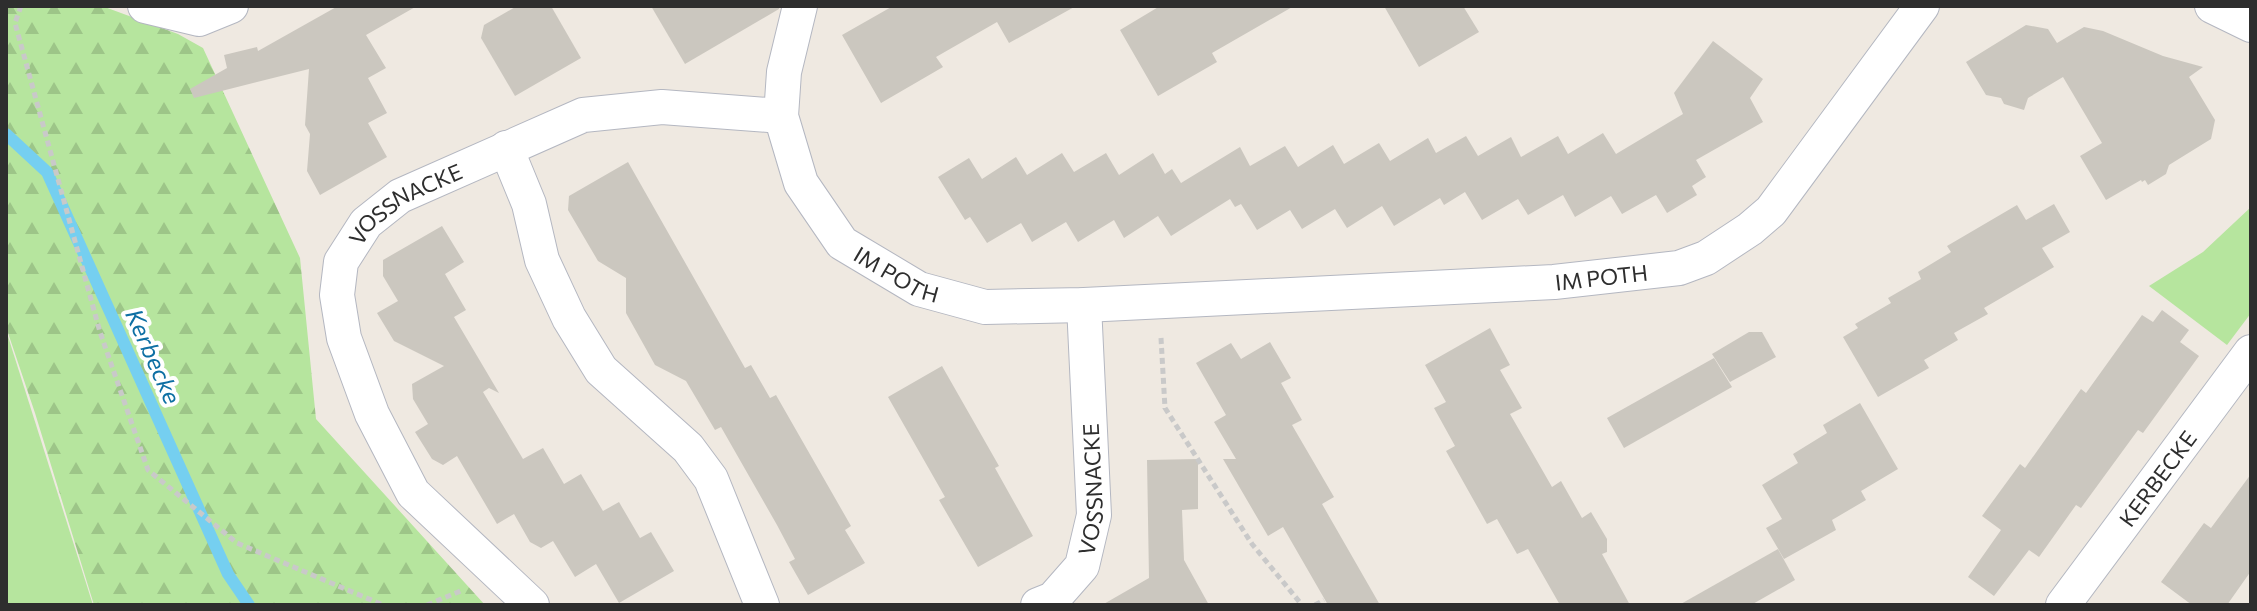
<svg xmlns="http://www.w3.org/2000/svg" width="2257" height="611" font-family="Commissioner,sans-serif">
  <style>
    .grass { fill: #b6e59e }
    .forest { fill: url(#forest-firs) }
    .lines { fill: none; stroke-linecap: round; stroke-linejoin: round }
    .stream { stroke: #75cff0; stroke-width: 12 }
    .building { fill: #cbc7bf }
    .minor-casing { stroke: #b4b7c1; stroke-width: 36 }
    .path { stroke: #c9c9c9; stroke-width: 5; stroke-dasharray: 6 4; stroke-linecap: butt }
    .minor { stroke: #fff; stroke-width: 34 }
    .labels { text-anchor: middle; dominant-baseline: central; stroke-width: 8; stroke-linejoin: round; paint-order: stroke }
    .street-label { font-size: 22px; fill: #2e2e2e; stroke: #fff }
    .water-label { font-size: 24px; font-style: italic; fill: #0d6fa3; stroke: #fff }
  </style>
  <defs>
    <pattern id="forest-firs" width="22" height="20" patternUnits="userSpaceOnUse" patternTransform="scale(2)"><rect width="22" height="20" fill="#b6e59e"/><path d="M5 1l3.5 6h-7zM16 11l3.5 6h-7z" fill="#9dc588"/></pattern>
  </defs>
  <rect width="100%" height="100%" fill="#efe9e1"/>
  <!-- grass -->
  <g class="grass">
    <polygon points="2251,207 2251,313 2227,345 2149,286 2203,252"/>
    <polygon points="6,330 93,605 6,605"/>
  </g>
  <!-- forest -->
  <polygon class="forest" points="6,6 102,6 178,34 203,48 300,258 316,419 485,605 94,605 35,413 6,327"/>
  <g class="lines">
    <!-- stream -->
    <polyline class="stream" points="6,134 47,172 228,574 249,605"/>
  </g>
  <!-- building -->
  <g class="building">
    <polygon points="338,6 417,6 366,35 386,68 368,78 387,113 368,123 387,157 320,195 307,171 310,134 305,125 309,69 194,98 190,89 227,68 224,55 257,47 258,51"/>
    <polygon points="517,6 551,6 581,58 515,96 481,38 484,25"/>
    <polygon points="651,6 779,6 779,9 685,64"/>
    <polygon points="893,6 1076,6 1009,43 997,22 936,57 943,67 881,103 842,35"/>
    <polygon points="1160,6 1294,6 1212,53 1217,62 1158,96 1120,30"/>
    <polygon points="1384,6 1463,6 1479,32 1419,67"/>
    <polygon points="2026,25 2048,29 2057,43 2084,27 2103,31 2163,56 2203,67 2189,77 2215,120 2211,139 2169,165 2166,174 2148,185 2145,180 2142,182 2141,180 2106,200 2080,156 2102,143 2063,77 2028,98 2024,110 2004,104 2001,98 1986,95 1966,62"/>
    <polygon points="1713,41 1763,79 1750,98 1763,122 1696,160 1706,177 1692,186 1697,195 1667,213 1656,195 1622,214 1611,196 1575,217 1563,195 1528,215 1518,199 1482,220 1465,192 1444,205 1440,198 1394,226 1382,206 1347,228 1335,209 1302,229 1290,210 1257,230 1241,204 1235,207 1230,199 1171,236 1158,216 1124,238 1114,220 1078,242 1066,222 1032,242 1021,223 987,243 970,217 965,220 938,177 969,158 982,179 1016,157 1027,175 1062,153 1074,172 1106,153 1119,175 1153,153 1165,174 1172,169 1181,183 1240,147 1250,166 1285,146 1298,167 1333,145 1344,164 1379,143 1390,161 1428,138 1436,153 1466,136 1478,156 1511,137 1521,157 1558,136 1568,154 1603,133 1616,154 1683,114 1674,93"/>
    <polygon points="628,162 745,368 751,365 770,398 776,395 851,526 845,530 865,563 808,595 789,562 795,559 777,525 721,427 715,430 686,381 655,365 626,313 626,278 598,261 568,210 569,196"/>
    <polygon points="2054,204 2070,232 2042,248 2054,267 1984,308 1988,314 1954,333 1958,340 1924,360 1929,368 1878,397 1843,337 1858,328 1855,324 1891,303 1888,298 1921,279 1918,272 1951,252 1947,246 2017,205 2026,220"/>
    <polygon points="442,226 464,262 445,274 466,310 454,317 499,393 489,388 483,392 523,459 543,448 564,484 581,474 603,511 619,502 640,538 651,532 674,571 619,603 596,564 575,577 553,541 541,548 530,542 514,514 497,524 457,456 443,465 432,459 415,432 428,424 413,399 412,384 444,366 394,341 377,313 398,301 383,276 383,260"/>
    <polygon points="2162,310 2189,330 2180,342 2199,356 2143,433 2138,430 2081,508 2076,505 2039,557 2029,550 1994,596 1968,577 2001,530 1982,516 2020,464 2025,468 2081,389 2086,393 2142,315 2153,322"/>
    <polygon points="1490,328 1510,365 1500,370 1522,408 1510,414 1552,487 1561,481 1582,518 1591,512 1607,539 1607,552 1602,554 1630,605 1560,605 1528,549 1517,554 1497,519 1487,524 1446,451 1455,446 1434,408 1446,402 1425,365"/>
    <polygon points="1749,332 1762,332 1776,357 1730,382 1712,354"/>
    <polygon points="1270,342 1291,378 1281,383 1302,420 1292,425 1334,497 1322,504 1380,605 1328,605 1283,527 1268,536 1223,459 1236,459 1214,422 1226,415 1196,363 1231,343 1241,359"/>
    <polygon points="1714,358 1732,387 1624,448 1607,418"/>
    <polygon points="942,366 999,466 995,468 1033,536 978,567 939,500 945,497 888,397"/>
    <polygon points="1860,403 1898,469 1861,491 1866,500 1832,520 1836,530 1784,559 1766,528 1782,519 1762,485 1798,463 1793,454 1827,433 1823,425"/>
    <polygon points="1198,459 1198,509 1182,510 1184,560 1209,605 1102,605 1149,578 1147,460"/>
    <polygon points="2251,474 2251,571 2227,605 2192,605 2161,582 2204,523 2211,528"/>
    <polygon points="1778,549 1795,580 1751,605 1679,605"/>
  </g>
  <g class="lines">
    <!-- minor casing -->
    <g class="minor-casing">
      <g id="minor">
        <polyline points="145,6 199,19 231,6"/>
        <path id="s1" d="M800,6L784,72L781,116L801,183L842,243L919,289L985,307L1084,305L1554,282L1679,268L1706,258L1750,229L1771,211L1922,6"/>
        <polyline points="2212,6 2251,25"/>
        <polyline points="506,148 529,204 542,260 569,318 601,370 688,448 711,479 762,605"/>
        <path id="s2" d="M532,605L413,493L372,414L344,338L337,295L341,262L366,223L400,196L583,115L662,107L781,116"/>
        <path id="s3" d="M1038,605L1053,599L1082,566L1094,515L1084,305"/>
        <path id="s4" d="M2063,605L2251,352"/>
      </g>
    </g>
    <!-- path -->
    <g class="path">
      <polyline points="21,6 15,23 100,332 148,470 237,543 383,605"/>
      <polyline points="1161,338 1165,408 1252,544 1302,605"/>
      <polyline points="427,605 463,590"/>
      <polyline points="1315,605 1324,600"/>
    </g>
    <!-- minor -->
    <use href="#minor" class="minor"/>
  </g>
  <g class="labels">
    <!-- street labels -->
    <g class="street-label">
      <text stroke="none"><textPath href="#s2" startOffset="500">VOSSNACKE</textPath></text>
      <text stroke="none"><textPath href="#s1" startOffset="318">IM POTH</textPath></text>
      <text stroke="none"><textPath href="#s1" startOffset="1030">IM POTH</textPath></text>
      <text stroke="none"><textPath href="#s4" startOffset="158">KERBECKE</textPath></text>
      <text stroke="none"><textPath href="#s3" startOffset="138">VOSSNACKE</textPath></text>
    </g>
    <!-- water labels -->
    <g class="water-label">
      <text transform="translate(154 356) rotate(66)">Kerbecke</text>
    </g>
  </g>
  <!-- border -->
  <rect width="2257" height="611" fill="none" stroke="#2e2e2e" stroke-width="16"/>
</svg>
